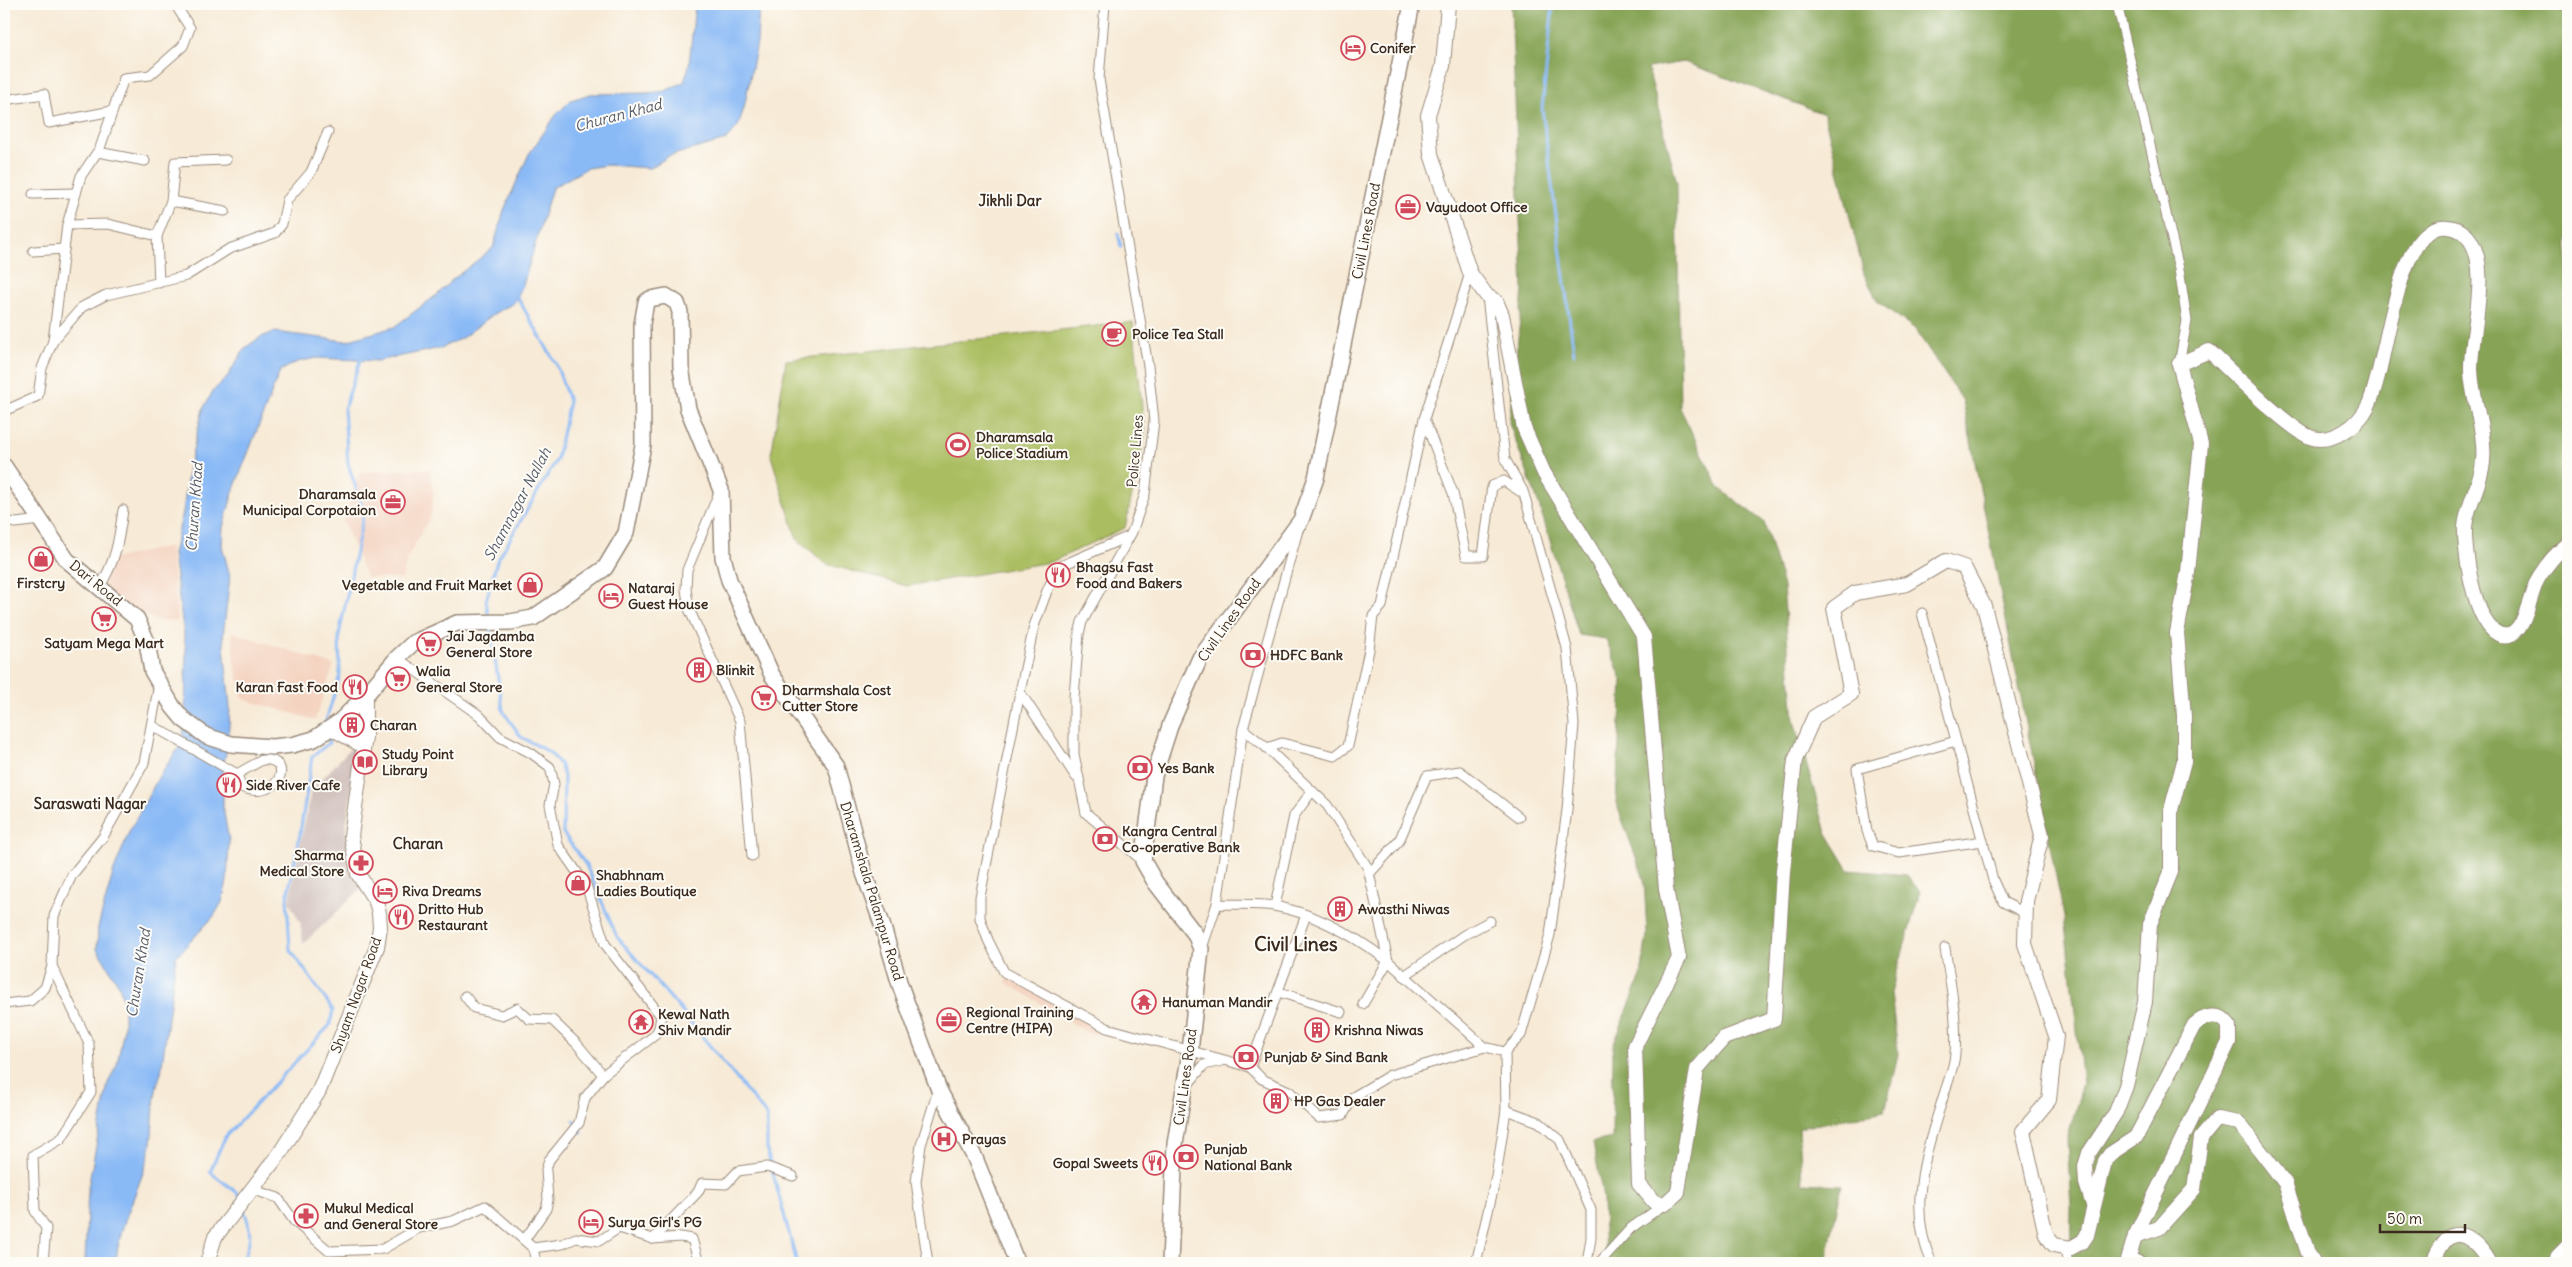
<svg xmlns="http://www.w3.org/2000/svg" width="2572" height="1267" font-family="Delius,sans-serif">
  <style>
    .built { fill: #f4d3c0 }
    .industrial { fill: #d0c0bc }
    .green { fill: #aabd60; stroke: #72743f }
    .forest { fill: #87a456; stroke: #61673a }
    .water { fill: #8abaf6; stroke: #62728a }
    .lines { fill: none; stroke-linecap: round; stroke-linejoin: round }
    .stream { stroke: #8abaf6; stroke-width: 3 }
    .street-casing { stroke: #998a7a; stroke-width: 11 }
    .secondary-casing { stroke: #998a7a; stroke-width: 16 }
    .primary-casing { stroke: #998a7a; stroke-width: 18 }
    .street { stroke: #fff; stroke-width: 9 }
    .secondary { stroke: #fff; stroke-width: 14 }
    .primary { stroke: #fff; stroke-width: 15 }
    .labels { text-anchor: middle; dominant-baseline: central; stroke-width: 4; stroke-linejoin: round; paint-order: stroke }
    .poi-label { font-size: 14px; font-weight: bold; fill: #3b2a1e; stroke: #fdfcf7; text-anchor: start }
    .street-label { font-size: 14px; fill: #3b2a1e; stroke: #fdfcf7 }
    .water-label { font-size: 15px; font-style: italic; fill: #575c6a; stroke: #fdfcf7 }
    .neighbourhood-label { font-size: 15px; font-weight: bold; fill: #3b2a1e; stroke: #fdfcf7 }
    .district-label { font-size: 19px; font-weight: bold; fill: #3b2a1e; stroke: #fdfcf7 }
  </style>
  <rect width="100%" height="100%" fill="#fdfcf7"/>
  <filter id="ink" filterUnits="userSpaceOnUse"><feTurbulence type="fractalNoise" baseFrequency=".02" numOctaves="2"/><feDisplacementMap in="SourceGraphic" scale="10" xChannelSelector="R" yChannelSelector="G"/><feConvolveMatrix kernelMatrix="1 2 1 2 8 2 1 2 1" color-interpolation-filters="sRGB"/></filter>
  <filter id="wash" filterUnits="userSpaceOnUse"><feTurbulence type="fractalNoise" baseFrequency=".0096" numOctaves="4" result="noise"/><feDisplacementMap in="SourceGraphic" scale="20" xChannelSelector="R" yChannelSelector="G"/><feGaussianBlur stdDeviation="1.12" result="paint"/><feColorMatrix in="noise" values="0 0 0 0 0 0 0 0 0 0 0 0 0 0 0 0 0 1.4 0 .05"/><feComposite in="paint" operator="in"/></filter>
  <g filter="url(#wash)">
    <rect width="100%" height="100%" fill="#f7ead6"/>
    <!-- built -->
    <g class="built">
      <polygon points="430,469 433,493 431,515 407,559 402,579 366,577 343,520 360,472"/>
      <polygon points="170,546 178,621 155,620 101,591 113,559"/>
      <polygon points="232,632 334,665 315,720 243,699 234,661"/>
      <polygon points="1008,977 1101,1029 1100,1035 1088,1033 1006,982"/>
    </g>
    <!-- industrial -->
    <polygon class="industrial" points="359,739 346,827 348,868 362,888 303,944 300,922 289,901 311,791"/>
    <!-- green -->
    <polygon class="green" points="1133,322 1145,434 1125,528 1051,562 907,586 826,564 797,539 771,456 786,360"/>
    <!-- forest -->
    <polygon class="forest" points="1511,4 2568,4 2568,1263 2070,1263 2071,1207 2067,1139 2083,1083 2064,917 1963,401 1915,329 1878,302 1864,274 1824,114 1684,62 1648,68 1677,183 1680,408 1719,488 1764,522 1783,586 1794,721 1826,832 1849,870 1907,875 1920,892 1891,992 1898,1054 1885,1111 1799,1128 1802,1183 1842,1185 1826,1262 1605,1263 1603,1198 1593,1142 1612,1138 1613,1046 1641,976 1647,934 1644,879 1616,803 1622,680 1606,639 1579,635 1539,505 1509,423 1523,290"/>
    <!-- water -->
    <path class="water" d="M695,4H759L757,43L744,108L738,126L726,140L669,156L650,168L607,165L587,168L552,188L523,285L514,303L495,313L462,338L441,348L377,361L316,358L297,362L280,371L234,489L223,527L222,546L230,576L223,636L230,707L228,744L223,766V807L229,841L227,881L222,902L214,916L176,957L161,1073C151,1098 155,1123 150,1149C141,1188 118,1224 116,1263H85L88,1188L108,1083L117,1065L124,1028V1004L119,985L97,949L98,927L114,870L129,832L158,778L180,746L185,725L186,650L173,554L183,512L189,466L203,409L213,391L227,377L245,348L259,338L274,332L346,341L394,327L438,294L452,280L493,248L504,210L529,154L556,115L571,100L590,94L648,93L665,91L684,82L689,66Z"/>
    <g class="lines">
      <!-- stream -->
      <g class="stream">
        <polyline points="1553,4 1542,108 1574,354"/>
        <polyline points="1118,234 1121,247"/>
        <polyline points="489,619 486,601 497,561 557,459 569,401 556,364 516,295"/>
        <polyline points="490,627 503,711 521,737 549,752 560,764 564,776 563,833 586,865 617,937 675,1003 767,1116 767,1151 797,1263"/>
        <polyline points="325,724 340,675 339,635 364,512 348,464 344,409 361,358"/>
        <polyline points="574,1120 582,1133"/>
        <polyline points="240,1198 239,1194 210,1172 225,1137 330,1025 333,1010 290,949 287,898 299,840 312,757 329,743 327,735"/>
        <path d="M242,1263C252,1240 252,1230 243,1207"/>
      </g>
    </g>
  </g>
  <g filter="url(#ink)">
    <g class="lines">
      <!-- street casing -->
      <g class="street-casing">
        <g id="street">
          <polyline points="1105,4 1099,79 1148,366 1154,421 1145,494 1132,532 1082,622 1079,634 1074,697 1074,754 1086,813 1143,861"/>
          <polyline points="2117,4 2179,269 2187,321 2179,364"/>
          <polyline points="4,100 44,94 49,123 112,111"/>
          <polyline points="98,152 145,161"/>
          <polyline points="33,194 76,193"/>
          <polyline points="171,201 225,211"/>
          <polyline points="67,225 108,224 157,236"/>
          <polyline points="33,251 64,249"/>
          <polyline points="1470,273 1424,419 1453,493 1466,556 1483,556 1492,486 1504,481 1524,494 1567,648 1574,724 1567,810 1550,935 1521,1035 1505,1052"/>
          <polyline points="159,283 157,236 171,201 175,162 226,160"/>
          <polyline points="1487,296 1505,459 1523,491"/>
          <polyline points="53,341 82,307 106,295 186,276 229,249 275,233 282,224 287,200 311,172 328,132"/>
          <polyline points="4,411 38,396 42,368 53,341 67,225 81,176 100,148 124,78 150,75 183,46 190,28 175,4"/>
          <polyline points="718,495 687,570 686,589 689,609 740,721 752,856"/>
          <polyline points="4,521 16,523 40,520"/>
          <polyline points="1127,537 1063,565 1054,576 1047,591 1034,626 1020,692 980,897 980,918 988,940 1004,972 1107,1028 1250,1067 1262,1079 1289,1091 1319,1118 1343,1115 1353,1097 1390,1075 1485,1047 1505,1052 1506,1110 1496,1177 1476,1263"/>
          <path d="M100,586C116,561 119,539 123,510"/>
          <polyline points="1922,613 1993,880 2003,902 2025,913"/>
          <polyline points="397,658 479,715 500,737 531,753 550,767 554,784 550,805 558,845 586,885 605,944 661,1016 659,1028 655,1035 603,1075 585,1098 579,1123 549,1160 546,1170 548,1200 546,1209 525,1239"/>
          <polyline points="1020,692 1076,777"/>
          <polyline points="153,726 237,774"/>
          <polyline points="1243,729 1267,748 1327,805 1368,868 1388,961 1485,1047"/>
          <polyline points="1956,741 1857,769 1867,831 1873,846 1899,853 1983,841"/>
          <polyline points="1267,748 1282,743 1335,756 1348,746 1369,650 1373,616 1382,606 1424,419"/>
          <path d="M262,760C296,757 280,803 241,787L237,774Z"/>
          <polyline points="1369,874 1399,841 1427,776 1460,771 1519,817"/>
          <path d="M1217,904C1236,905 1256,903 1274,906C1315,913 1356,937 1388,961L1363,1004"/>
          <polyline points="1275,906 1294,816 1312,791"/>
          <polyline points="1202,948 1217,904 1243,729 1298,530"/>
          <polyline points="1404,976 1464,935 1490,921"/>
          <polyline points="1279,992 1341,1012"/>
          <polyline points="465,996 474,1008 502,1015 517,1008 529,1019 552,1020 577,1044 603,1075"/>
          <polyline points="4,1004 30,1001 45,988 52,966 54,916 72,875 103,837 144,763 159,684"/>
          <polyline points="1250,1067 1306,915"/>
          <polyline points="1186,1087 1204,1065 1222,1061"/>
          <polyline points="1506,1110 1539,1122 1560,1140 1591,1210 1591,1238 1587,1263"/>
          <polyline points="251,1189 278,1198 294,1221 329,1251 383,1249 419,1228 453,1221 485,1206 533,1248"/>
          <polyline points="653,1239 698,1192 702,1183 726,1184 738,1171 767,1167 793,1176"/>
          <polyline points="2065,1249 2068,1263"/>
          <polyline points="2129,1256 2144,1263"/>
          <polyline points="43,1263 46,1228 35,1211 33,1155 61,1139 91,1092 89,1044 52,966"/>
          <polyline points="536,1263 533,1248 562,1244 576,1238 599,1241 619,1228 653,1239 681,1237 692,1239 699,1263"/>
          <polyline points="928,1263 916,1182 921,1145 938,1090"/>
          <polyline points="1599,1263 1631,1228 1665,1204"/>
          <path d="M1932,1263C1907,1209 1925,1155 1942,1101C1946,1086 1954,1069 1955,1054C1958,1019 1950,982 1945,948"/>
        </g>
      </g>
      <!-- secondary casing -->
      <g class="secondary-casing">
        <g id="secondary">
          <path d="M1448,4L1443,66L1428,115L1431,154L1470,273L1487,296L1496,301L1502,315L1524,428L1544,473L1644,637L1666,889L1679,958L1635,1046L1639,1184L1654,1202L1665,1204L1678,1192L1697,1069L1724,1038L1774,1019L1783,871L1795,760L1814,717L1851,694L1834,608L1855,593L1907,584L1946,561L1964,567L1984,606L2042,835L2026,901L2025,944L2056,1036L2049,1100L2023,1131L2046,1235L2054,1245L2071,1248L2083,1241L2087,1235L2105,1161L2110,1154L2136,1137L2194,1025C2204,1016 2221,1011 2229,1026V1042L2135,1236L2127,1263"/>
          <polyline points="331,728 363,746"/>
          <path d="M2093,1205L2086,1183L2085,1166L2089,1153L2116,1112L2126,1086L2145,1002L2150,924L2171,872V810L2184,761V716L2177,633L2188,572L2201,444L2179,364L2209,351C2228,368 2292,433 2313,438C2324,441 2335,437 2345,431C2355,425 2363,416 2368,406C2387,370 2394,233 2441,227C2451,226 2460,229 2467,236C2493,265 2470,335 2471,370C2472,401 2486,430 2483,462C2481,484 2467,505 2465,527C2464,550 2475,642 2509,635C2526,631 2530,591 2539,577C2547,564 2556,553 2568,544"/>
          <polyline points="2135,1236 2159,1228 2194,1189 2201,1138 2217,1119 2239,1123 2285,1183 2308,1253 2314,1263"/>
          <polyline points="207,1263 215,1237 280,1153 319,1091 377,947 380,927 379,913 376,902 358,874 351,836 365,737 365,696"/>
          <path d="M2432,1263C2436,1256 2440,1245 2447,1239C2463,1225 2483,1250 2490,1263"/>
          <polyline points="2556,1263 2558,1256 2568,1246"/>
        </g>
      </g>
      <!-- primary casing -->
      <g class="primary-casing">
        <g id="primary">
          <polyline points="4,466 67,560 137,619 147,642 152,671 173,707 183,719 206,736 231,744 272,747 292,745 314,739 339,722 365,696 397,658 413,643 457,623 510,622 533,618 605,568 626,533 643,445 642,324 646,302 650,299 666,296 677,303 680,312 681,368 688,409 721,490 723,557 729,580 772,675 836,766 864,873 882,924 900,985 939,1090 975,1158 1017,1263"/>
          <polyline points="1170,1263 1175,1144 1190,1052 1201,949 1195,934 1155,882 1143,861 1154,776 1171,723 1200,658 1301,520 1316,478 1412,4"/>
        </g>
      </g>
      <!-- street -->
      <use href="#street" class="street"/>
      <!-- secondary -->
      <use href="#secondary" class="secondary"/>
      <!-- primary -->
      <use href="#primary" class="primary"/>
    </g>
  </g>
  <!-- icons -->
  <defs>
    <g id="hotel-ring" transform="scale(1.25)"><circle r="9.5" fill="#fdfcf7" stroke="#d1495b" stroke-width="1.5"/><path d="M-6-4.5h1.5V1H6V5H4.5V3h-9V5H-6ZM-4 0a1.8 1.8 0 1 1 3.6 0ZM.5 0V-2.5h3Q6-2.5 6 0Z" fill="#d1495b"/></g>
    <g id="office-ring" transform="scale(1.25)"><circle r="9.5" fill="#fdfcf7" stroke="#d1495b" stroke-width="1.5"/><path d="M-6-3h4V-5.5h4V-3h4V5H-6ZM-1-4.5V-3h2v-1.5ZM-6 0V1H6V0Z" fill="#d1495b"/></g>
    <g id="cafe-ring" transform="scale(1.25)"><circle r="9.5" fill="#fdfcf7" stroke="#d1495b" stroke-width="1.5"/><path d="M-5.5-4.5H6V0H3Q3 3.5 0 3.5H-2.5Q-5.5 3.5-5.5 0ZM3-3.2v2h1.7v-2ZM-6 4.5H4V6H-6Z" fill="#d1495b"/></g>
    <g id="stadium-ring" transform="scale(1.25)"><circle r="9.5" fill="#fdfcf7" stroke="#d1495b" stroke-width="1.5"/><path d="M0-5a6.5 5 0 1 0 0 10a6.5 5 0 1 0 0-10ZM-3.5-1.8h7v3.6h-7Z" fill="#d1495b"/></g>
    <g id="shop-ring" transform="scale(1.25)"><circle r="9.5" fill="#fdfcf7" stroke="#d1495b" stroke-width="1.5"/><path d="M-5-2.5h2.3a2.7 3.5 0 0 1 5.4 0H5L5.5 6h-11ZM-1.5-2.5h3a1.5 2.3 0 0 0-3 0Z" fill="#d1495b"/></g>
    <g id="restaurant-ring" transform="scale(1.25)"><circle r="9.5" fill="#fdfcf7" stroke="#d1495b" stroke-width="1.5"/><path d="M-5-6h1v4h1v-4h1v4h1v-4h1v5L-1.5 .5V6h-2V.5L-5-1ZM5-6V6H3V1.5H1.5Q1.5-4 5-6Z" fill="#d1495b"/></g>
    <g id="supermarket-ring" transform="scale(1.25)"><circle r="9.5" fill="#fdfcf7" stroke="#d1495b" stroke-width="1.5"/><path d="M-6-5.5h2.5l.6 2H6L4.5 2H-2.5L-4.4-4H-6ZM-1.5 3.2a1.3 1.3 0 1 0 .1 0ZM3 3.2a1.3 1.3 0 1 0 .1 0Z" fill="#d1495b"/></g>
    <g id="bank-ring" transform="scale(1.25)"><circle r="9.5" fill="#fdfcf7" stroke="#d1495b" stroke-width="1.5"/><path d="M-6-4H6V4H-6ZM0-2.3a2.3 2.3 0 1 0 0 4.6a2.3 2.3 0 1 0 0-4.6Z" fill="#d1495b"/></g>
    <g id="building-ring" transform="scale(1.25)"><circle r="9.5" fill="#fdfcf7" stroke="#d1495b" stroke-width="1.5"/><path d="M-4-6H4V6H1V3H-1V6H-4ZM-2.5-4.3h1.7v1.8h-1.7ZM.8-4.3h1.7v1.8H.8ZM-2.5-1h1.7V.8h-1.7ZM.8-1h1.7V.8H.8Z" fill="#d1495b"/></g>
    <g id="library-ring" transform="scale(1.25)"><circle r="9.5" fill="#fdfcf7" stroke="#d1495b" stroke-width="1.5"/><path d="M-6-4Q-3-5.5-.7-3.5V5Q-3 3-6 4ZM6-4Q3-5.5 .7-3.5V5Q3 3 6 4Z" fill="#d1495b"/></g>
    <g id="pharmacy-ring" transform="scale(1.25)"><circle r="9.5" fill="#fdfcf7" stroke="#d1495b" stroke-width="1.5"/><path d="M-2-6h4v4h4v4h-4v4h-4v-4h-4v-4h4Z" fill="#d1495b"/></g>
    <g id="temple-ring" transform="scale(1.25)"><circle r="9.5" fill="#fdfcf7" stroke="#d1495b" stroke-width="1.5"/><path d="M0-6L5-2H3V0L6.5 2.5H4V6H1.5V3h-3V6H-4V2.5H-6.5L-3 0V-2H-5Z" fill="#d1495b"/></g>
    <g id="hospital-ring" transform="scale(1.25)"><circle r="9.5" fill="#fdfcf7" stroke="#d1495b" stroke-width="1.5"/><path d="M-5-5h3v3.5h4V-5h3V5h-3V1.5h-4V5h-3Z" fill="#d1495b"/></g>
  </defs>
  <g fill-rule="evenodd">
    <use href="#hotel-ring" x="1353" y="48"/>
    <use href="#office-ring" x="1408" y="207"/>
    <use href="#cafe-ring" x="1114" y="334"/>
    <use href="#stadium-ring" x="958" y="445"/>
    <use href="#office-ring" x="393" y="502"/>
    <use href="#shop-ring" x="41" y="559"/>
    <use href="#restaurant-ring" x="1058" y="575"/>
    <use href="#shop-ring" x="530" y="585"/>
    <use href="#hotel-ring" x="611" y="596"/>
    <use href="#supermarket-ring" x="104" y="619"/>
    <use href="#supermarket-ring" x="429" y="644"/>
    <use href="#bank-ring" x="1253" y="655"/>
    <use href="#building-ring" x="699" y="670"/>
    <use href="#supermarket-ring" x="398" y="679"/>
    <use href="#restaurant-ring" x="355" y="687"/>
    <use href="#supermarket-ring" x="764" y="698"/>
    <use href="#building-ring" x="352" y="725"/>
    <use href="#library-ring" x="365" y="762"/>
    <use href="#bank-ring" x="1140" y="768"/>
    <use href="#restaurant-ring" x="229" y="785"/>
    <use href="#bank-ring" x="1105" y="839"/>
    <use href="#pharmacy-ring" x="361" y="863"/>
    <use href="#shop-ring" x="578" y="883"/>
    <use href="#hotel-ring" x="385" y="891"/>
    <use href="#building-ring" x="1340" y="909"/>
    <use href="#restaurant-ring" x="401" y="917"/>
    <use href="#temple-ring" x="1144" y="1002"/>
    <use href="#office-ring" x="949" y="1020"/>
    <use href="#temple-ring" x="641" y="1022"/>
    <use href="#building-ring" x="1317" y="1030"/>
    <use href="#bank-ring" x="1246" y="1057"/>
    <use href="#building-ring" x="1276" y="1101"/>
    <use href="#hospital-ring" x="944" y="1139"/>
    <use href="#bank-ring" x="1186" y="1157"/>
    <use href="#restaurant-ring" x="1155" y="1163"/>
    <use href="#pharmacy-ring" x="306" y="1216"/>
    <use href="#hotel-ring" x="591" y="1222"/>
  </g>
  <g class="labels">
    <!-- poi labels -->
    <g class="poi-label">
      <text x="1370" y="48">Conifer</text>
      <text x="1426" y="207">Vayudoot Office</text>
      <text x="1132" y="334">Police Tea Stall</text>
      <text x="976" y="437">Dharamsala<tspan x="976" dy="16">Police Stadium</tspan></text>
      <text x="376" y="494" text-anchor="end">Dharamsala<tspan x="376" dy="16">Municipal Corpotaion</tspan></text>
      <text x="1076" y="567">Bhagsu Fast<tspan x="1076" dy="16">Food and Bakers</tspan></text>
      <text x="41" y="583" text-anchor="middle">Firstcry</text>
      <text x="512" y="585" text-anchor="end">Vegetable and Fruit Market</text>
      <text x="628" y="588">Nataraj<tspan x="628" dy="16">Guest House</tspan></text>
      <text x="446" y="636">Jai Jagdamba<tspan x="446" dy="16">General Store</tspan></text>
      <text x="104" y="643" text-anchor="middle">Satyam Mega Mart</text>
      <text x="1270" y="655">HDFC Bank</text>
      <text x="716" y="670">Blinkit</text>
      <text x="416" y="671">Walia<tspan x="416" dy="16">General Store</tspan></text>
      <text x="338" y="687" text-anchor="end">Karan Fast Food</text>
      <text x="782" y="690">Dharmshala Cost<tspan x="782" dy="16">Cutter Store</tspan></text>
      <text x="370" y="725">Charan</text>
      <text x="382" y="754">Study Point<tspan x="382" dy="16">Library</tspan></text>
      <text x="1158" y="768">Yes Bank</text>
      <text x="246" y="785">Side River Cafe</text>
      <text x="1122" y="831">Kangra Central<tspan x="1122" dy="16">Co-operative Bank</tspan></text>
      <text x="344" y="855" text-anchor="end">Sharma<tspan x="344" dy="16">Medical Store</tspan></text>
      <text x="596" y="875">Shabhnam<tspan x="596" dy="16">Ladies Boutique</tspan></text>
      <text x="402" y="891">Riva Dreams</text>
      <text x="418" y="909">Dritto Hub<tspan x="418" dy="16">Restaurant</tspan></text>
      <text x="1358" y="909">Awasthi Niwas</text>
      <text x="1162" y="1002">Hanuman Mandir</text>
      <text x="966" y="1012">Regional Training<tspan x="966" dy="16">Centre (HIPA)</tspan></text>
      <text x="658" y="1014">Kewal Nath<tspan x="658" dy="16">Shiv Mandir</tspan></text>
      <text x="1334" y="1030">Krishna Niwas</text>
      <text x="1264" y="1057">Punjab &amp; Sind Bank</text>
      <text x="1294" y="1101">HP Gas Dealer</text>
      <text x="962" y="1139">Prayas</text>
      <text x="1204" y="1149">Punjab<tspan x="1204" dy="16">National Bank</tspan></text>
      <text x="1138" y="1163" text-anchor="end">Gopal Sweets</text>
      <text x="324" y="1208">Mukul Medical<tspan x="324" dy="16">and General Store</tspan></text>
      <text x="608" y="1222">Surya Girl's PG</text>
    </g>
    <!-- street labels -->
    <g class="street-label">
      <text transform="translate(1366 231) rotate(-79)">Civil Lines Road</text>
      <text transform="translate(1135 451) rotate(-85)">Police Lines</text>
      <text transform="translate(96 583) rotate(39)">Dari Road</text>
      <text transform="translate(1229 620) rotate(-55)">Civil Lines Road</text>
      <text transform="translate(872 891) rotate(73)">Dharamshala Palampur Road</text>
      <text transform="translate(356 995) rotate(-70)">Shyam Nagar Road</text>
      <text transform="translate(1185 1077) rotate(-82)">Civil Lines Road</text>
    </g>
    <!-- water labels -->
    <g class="water-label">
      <text transform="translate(618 115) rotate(-15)">Churan Khad</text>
      <text transform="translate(517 504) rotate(-62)">Shamnagar Nallah</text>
      <text transform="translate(194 507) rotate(-86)">Churan Khad</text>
      <text transform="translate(138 973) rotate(-81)">Churan Khad</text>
    </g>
    <!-- neighbourhood labels -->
    <g class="neighbourhood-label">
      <text x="1010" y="200">Jikhli Dar</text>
      <text x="90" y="803">Saraswati Nagar</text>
      <text x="418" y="843">Charan</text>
    </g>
    <!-- district labels -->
    <g class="district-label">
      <text x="1296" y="944">Civil Lines</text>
    </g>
  </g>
  <!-- margin -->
  <rect width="2572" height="1267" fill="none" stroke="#fdfcf7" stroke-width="20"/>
  <!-- scale -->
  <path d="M2380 1224v8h85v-8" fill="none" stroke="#3b2a1e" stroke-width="2.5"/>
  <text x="2387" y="1224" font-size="15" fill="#3b2a1e" stroke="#fdfcf7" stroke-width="4" paint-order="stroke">50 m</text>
</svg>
